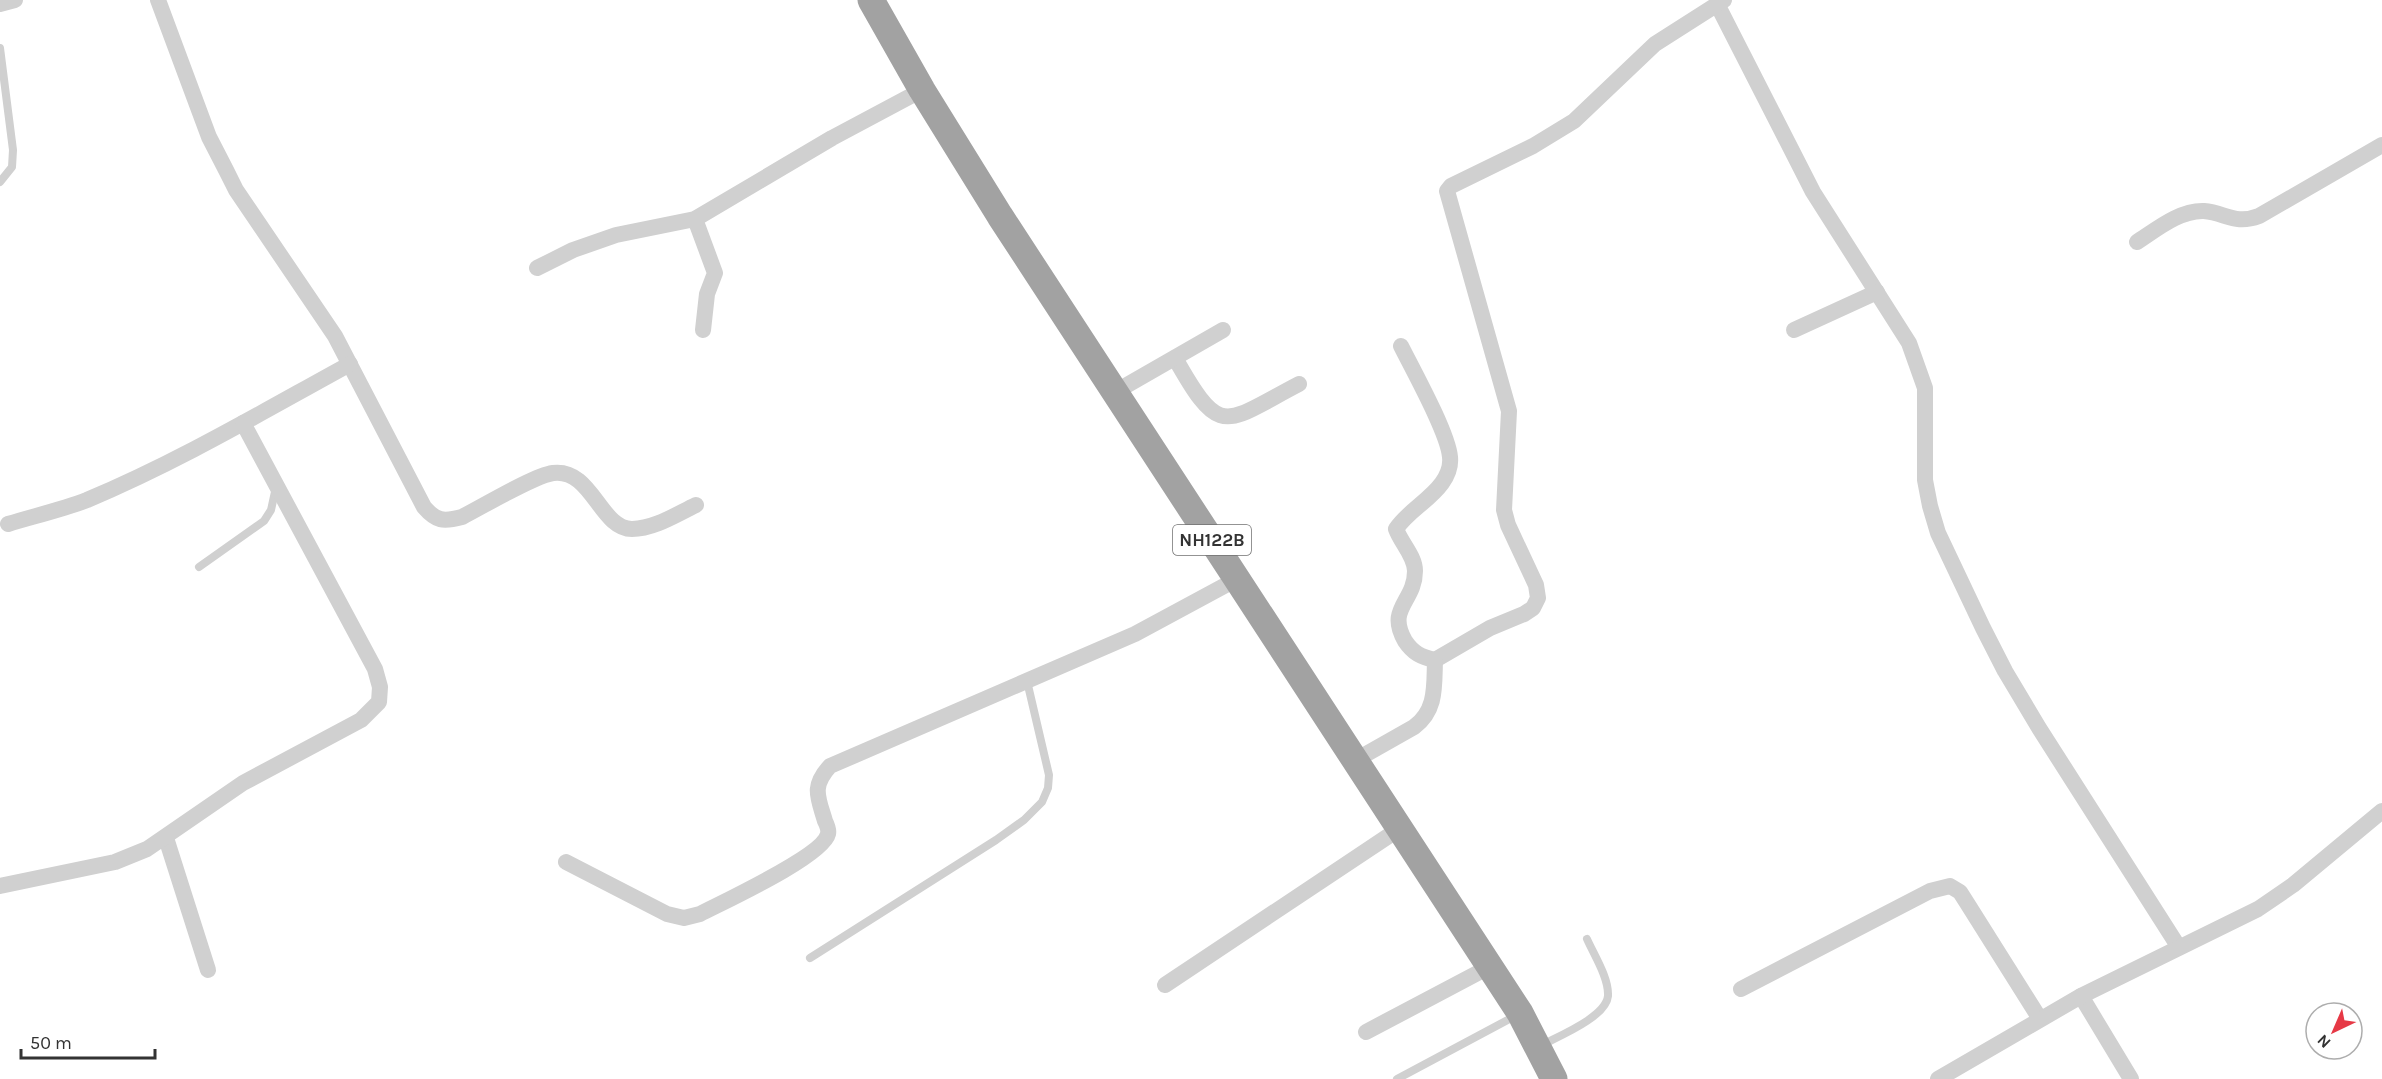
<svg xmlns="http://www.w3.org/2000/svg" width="2382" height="1079" font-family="Karla,sans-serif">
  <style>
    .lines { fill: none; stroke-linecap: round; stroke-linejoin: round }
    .service { stroke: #d0d0d0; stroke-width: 8 }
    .minor { stroke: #d0d0d0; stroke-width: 16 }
    .trunk { stroke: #a2a2a2; stroke-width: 27 }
    .labels { text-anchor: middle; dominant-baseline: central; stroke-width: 6; stroke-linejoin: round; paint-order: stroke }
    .shield { fill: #fff; stroke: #707070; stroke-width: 1.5 }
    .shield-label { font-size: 18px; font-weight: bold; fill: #333 }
  </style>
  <rect width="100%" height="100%" fill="#fff"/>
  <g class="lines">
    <!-- service -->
    <g class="service">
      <polyline points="0,48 13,150 12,167 0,182"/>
      <polyline points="199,567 264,521 271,510 276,487"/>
      <polyline points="810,958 996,840 1024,820 1042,802 1048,788 1049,775 1027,681"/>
      <path d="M1542,1045C1559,1036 1606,1017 1608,996C1609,978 1594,955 1587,939"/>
      <polyline points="1397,1079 1517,1015"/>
    </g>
    <!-- minor -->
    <g class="minor">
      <path d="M158,0L209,137L226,170L236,190L335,336L424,507C436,521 443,522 462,517C482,507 533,476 553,473C592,468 600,529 632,529C654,529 677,514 696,505"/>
      <polyline points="0,4 15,0"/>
      <polyline points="1717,4 1813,192 1909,343 1925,388 1925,480 1930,506 1938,533 1983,628 2005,671 2039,728 2178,946"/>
      <polyline points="695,219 715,273 707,294 703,330"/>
      <path d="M2137,242C2157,229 2180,210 2204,211C2226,213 2235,225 2259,216L2382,145"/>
      <polyline points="537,268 573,250 616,235 695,219 832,138 922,90"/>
      <polyline points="1794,330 1877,292"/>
      <path d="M1175,358C1221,440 1224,423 1299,384"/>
      <polyline points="1115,392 1223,330"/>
      <path d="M8,524C34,516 61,510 87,500C178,462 264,411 350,364"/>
      <polyline points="1435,660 1490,628 1524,614 1533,608 1538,598 1536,585 1508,525 1504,510 1509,411 1447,191 1451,186 1533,146 1574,121 1655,44 1724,0"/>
      <path d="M1354,761L1414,727C1437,710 1434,686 1435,660C1421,657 1413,653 1405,641C1386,608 1415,602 1415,571C1415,556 1401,543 1396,529C1408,511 1429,501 1442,483C1447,476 1451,466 1450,457C1448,433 1413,370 1401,346"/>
      <polyline points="166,838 208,970"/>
      <path d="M566,862L667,914L684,918L700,914C723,902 823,856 828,834C829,830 827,825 825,821C818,797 811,787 830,766L1135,634L1237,579"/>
      <polyline points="0,886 115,862 147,849 243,783 361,720 379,702 380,687 375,669 243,423"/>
      <polyline points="1165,985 1399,829"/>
      <polyline points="1741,989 1930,891 1950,886 1960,892 1967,903 2040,1019"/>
      <polyline points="2081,996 2131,1079"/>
      <polyline points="1366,1032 1489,967"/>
      <polyline points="1938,1079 2081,996 2258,909 2293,885 2382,811"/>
    </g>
    <!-- trunk -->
    <polyline class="trunk" points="871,0 922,90 1000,216 1520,1013 1554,1079"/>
  </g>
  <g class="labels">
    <!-- shield labels -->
    <rect class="shield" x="1173" y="525" width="78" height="30" rx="4.5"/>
    <g class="shield-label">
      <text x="1212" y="540">NH122B</text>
    </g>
  </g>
  <!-- north arrow -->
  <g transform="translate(2334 1031) rotate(224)"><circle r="28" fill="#ffffff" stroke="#adadad" stroke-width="1.5"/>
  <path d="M0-4.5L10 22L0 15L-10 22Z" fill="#e63946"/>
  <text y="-9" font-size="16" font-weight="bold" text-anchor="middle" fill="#333333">N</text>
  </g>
  <!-- scale -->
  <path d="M21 1049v9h134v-9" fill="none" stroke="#333333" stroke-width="3"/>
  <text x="30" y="1049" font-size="18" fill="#333333" stroke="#ffffff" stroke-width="4.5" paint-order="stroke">50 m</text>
</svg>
